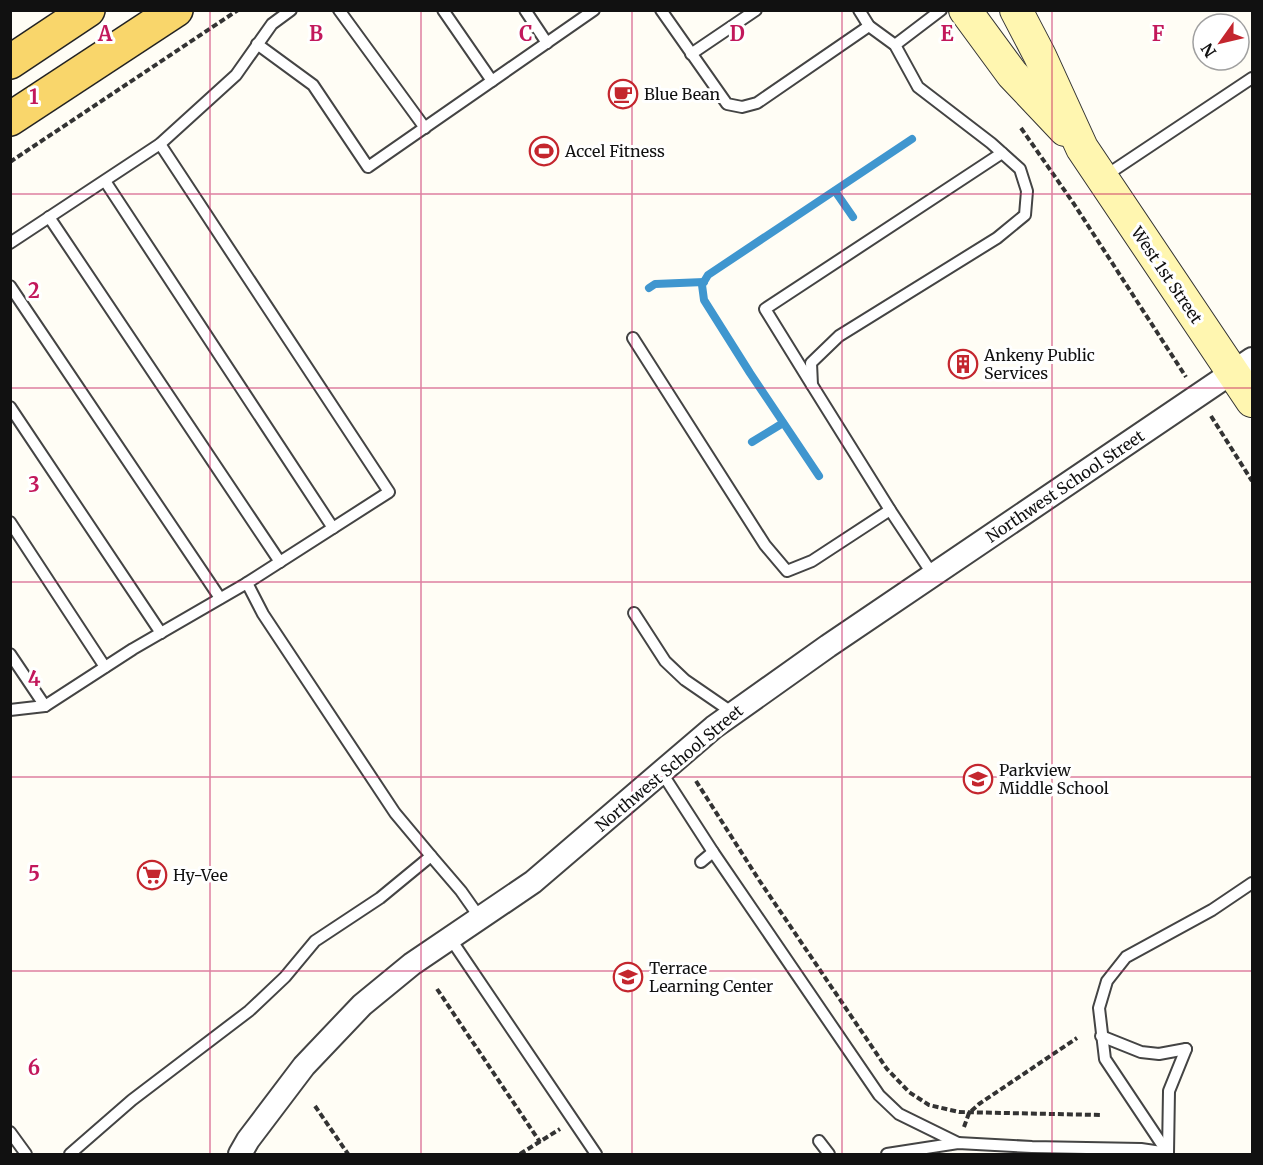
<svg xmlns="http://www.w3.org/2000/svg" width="1263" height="1165" font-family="Merriweather,serif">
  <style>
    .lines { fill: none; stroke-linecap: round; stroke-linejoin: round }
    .stream { stroke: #3f96cf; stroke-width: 8 }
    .service-casing { stroke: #444; stroke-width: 14 }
    .minor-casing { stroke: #444; stroke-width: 26 }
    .secondary-casing { stroke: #333; stroke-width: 34 }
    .primary-casing { stroke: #222; stroke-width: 36 }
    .path { stroke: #333; stroke-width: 4; stroke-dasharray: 6 3; stroke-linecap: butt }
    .service { stroke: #fff; stroke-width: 10 }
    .minor { stroke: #fff; stroke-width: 22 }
    .secondary { stroke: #fff6b0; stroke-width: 32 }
    .primary { stroke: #f9d66b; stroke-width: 33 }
    .grid { fill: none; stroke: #c2185b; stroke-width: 1.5; stroke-opacity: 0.55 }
    .labels { text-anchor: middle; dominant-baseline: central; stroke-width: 6; stroke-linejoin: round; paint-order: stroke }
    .poi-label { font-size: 16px; fill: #111; stroke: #fff; text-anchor: start }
    .street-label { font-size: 16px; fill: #111; stroke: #fff }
    .grid-label { font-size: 20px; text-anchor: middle; font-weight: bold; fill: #c2185b; stroke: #fff; stroke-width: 6; stroke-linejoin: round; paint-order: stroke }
  </style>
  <rect width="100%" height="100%" fill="#fffdf5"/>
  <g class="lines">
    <!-- stream -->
    <g class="stream">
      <polyline points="835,191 853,217"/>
      <polyline points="649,288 655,284 704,282"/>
      <polyline points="752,442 783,423"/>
      <polyline points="819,476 750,373 704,300 702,285 708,275 912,139"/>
    </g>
    <!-- service casing -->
    <g class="service-casing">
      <g id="service">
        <polyline points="339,10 425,128"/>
        <polyline points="443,10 492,81"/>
        <polyline points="525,10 547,43"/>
        <polyline points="661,10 727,104 742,107 757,103 869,26"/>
        <polyline points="859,10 869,26 895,45 918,87 991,143 1020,169 1027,191 1025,215 997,238 839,336 811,363 812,385 890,510 933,575"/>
        <polyline points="257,44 313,85 368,167 594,10"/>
        <polyline points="895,45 941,10"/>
        <polyline points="691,54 756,10"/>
        <polyline points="160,144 389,492 247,583 263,614 395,813 431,856"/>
        <polyline points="1105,176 1252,78"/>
        <polyline points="105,181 333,528"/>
        <polyline points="49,217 280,562"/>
        <polyline points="10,243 160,144 236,75 272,24 291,10"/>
        <polyline points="10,286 220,598"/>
        <polyline points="633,338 765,545 787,571 812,561 890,510"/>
        <polyline points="812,385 765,309 1002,153"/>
        <polyline points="10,407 161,633"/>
        <polyline points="10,522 105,667"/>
        <polyline points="634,613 665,661 685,680 733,713"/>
        <polyline points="10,654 45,706"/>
        <polyline points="10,710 45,706 133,649 247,583"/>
        <polyline points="662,773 713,852 879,1095 899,1114 958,1143"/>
        <polyline points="701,862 713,852"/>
        <polyline points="450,938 596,1154"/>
        <polyline points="1101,1036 1141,1052 1159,1054 1186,1049"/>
        <polyline points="10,1132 26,1154"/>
        <polyline points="819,1141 829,1154"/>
        <polyline points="1167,1152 1105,1059 1099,1008 1107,981 1126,957 1212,910 1252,883"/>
        <polyline points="70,1154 132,1100 249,1011 285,977 315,941 380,898 431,856 461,891 480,918"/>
        <polyline points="887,1154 958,1143 1032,1147 1141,1149 1168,1153 1169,1091 1186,1049"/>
      </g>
    </g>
    <!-- minor casing -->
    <g class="minor-casing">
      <polyline id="minor" points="240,1154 248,1140 304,1066 362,1005 412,964 533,882 714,727 828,646 1252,359"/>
    </g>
    <!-- secondary casing -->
    <g class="secondary-casing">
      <g id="secondary">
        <polyline points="965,10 1012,74 1065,130"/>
        <polyline points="1016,10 1040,56 1082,148 1252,401"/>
      </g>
    </g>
    <!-- primary casing -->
    <g class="primary-casing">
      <g id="primary">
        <polyline points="10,62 88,10"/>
        <polyline points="10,119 176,10"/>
      </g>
    </g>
    <!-- path -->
    <g class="path">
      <polyline points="1021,128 1074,204 1186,377"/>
      <polyline points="10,162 238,10"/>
      <polyline points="1211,416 1252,481"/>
      <polyline points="696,781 759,880 887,1069 909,1092 929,1105 959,1112 1101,1115"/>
      <polyline points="437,989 540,1142"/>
      <polyline points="315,1106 348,1154"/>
      <polyline points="964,1127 969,1113 979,1104 1077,1038"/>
      <polyline points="520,1154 560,1129"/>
    </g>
    <!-- service -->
    <use href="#service" class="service"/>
    <!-- minor -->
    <use href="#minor" class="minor"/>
    <!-- secondary -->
    <use href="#secondary" class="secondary"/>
    <!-- primary -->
    <use href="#primary" class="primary"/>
  </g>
  <!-- grid -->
  <path class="grid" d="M210,10V1154M421,10V1154M632,10V1154M842,10V1154M1052,10V1154M10,194H1252M10,388H1252M10,582H1252M10,777H1252M10,971H1252"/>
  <!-- icons -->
  <defs>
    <g id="cafe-ring" transform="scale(1.5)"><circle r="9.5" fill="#fff" stroke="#c4262e" stroke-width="1.5"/><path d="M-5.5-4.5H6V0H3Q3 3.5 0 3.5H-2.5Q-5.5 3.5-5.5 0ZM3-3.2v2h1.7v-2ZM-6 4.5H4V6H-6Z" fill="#c4262e"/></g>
    <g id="stadium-ring" transform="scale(1.5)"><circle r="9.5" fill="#fff" stroke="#c4262e" stroke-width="1.5"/><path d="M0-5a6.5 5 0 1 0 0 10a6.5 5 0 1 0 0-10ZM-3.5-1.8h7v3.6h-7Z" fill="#c4262e"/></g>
    <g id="building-ring" transform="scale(1.5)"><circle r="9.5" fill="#fff" stroke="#c4262e" stroke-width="1.5"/><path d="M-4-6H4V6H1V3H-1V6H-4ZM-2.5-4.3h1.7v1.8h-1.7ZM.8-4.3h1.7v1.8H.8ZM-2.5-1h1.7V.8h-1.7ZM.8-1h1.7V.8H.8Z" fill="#c4262e"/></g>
    <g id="school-ring" transform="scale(1.5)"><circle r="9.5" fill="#fff" stroke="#c4262e" stroke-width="1.5"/><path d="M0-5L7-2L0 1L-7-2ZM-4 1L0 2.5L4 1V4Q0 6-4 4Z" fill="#c4262e"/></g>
    <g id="supermarket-ring" transform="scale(1.5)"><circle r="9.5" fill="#fff" stroke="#c4262e" stroke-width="1.5"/><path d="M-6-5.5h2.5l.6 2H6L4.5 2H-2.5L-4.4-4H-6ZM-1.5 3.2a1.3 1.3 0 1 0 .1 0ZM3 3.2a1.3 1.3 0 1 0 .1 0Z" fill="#c4262e"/></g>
  </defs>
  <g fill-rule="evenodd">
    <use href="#cafe-ring" x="623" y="94"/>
    <use href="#stadium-ring" x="544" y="151"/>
    <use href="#building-ring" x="963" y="364"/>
    <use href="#school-ring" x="978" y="779"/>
    <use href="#supermarket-ring" x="152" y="875"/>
    <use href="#school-ring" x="628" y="977"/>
  </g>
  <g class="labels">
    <!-- poi labels -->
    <g class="poi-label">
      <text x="644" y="94">Blue Bean</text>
      <text x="565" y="151">Accel Fitness</text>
      <text x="984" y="355">Ankeny Public<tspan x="984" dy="18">Services</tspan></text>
      <text x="999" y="770">Parkview<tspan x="999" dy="18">Middle School</tspan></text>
      <text x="173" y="875">Hy-Vee</text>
      <text x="649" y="968">Terrace<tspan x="649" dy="18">Learning Center</tspan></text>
    </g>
    <!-- street labels -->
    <g class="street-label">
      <text transform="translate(1167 275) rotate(56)">West 1st Street</text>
      <text transform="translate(1065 486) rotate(-34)">Northwest School Street</text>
      <text transform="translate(669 768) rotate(-40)">Northwest School Street</text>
    </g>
  </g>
  <g class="grid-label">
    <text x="105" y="41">A</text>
    <text x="316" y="41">B</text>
    <text x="526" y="41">C</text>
    <text x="737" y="41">D</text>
    <text x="947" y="41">E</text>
    <text x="1158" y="41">F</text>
    <text x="34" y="104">1</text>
    <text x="34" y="298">2</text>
    <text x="34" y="492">3</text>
    <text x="34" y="686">4</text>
    <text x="34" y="881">5</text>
    <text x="34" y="1075">6</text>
  </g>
  <!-- border -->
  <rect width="1263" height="1165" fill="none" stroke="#111111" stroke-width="24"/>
  <!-- north arrow -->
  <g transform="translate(1221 42) rotate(236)"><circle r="28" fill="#ffffff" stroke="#a0a0a0" stroke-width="1.5"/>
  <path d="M0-4.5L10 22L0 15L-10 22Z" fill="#c4262e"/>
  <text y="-9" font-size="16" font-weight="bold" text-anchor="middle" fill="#111111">N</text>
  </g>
</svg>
